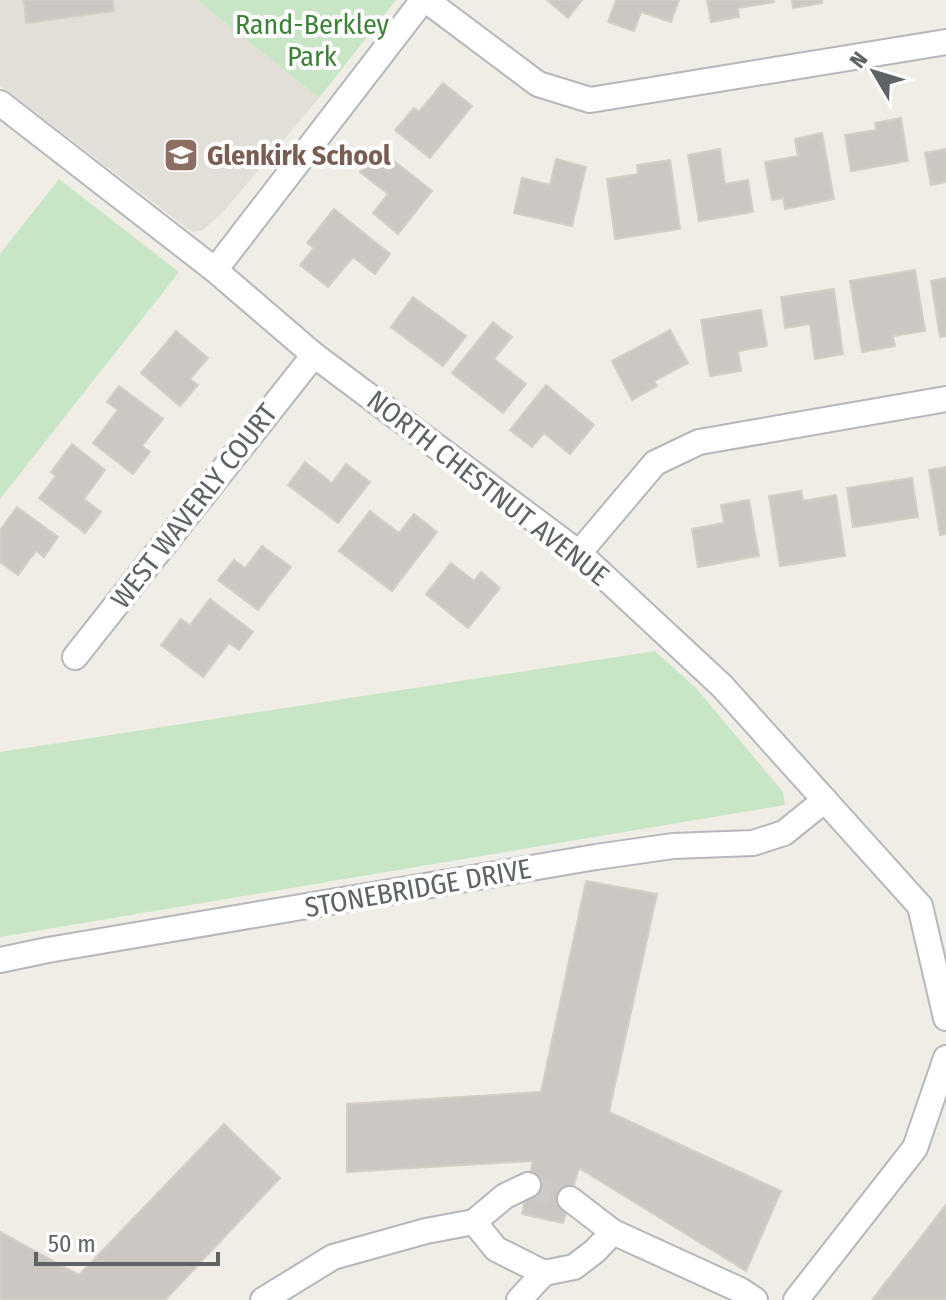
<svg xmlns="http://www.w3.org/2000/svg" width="946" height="1300" font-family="'Fira Sans Condensed',sans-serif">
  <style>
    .education { fill: #e2ded8 }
    .green { fill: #c8e6c5 }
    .building { fill: #cbc8c4; stroke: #d4cec5; stroke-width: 2 }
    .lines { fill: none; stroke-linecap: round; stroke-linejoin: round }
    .minor-tunnel { stroke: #cccac7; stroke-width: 24; stroke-dasharray: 24 12; stroke-linecap: butt }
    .minor-casing { stroke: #b4b7bb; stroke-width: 28 }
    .minor { stroke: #fff; stroke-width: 24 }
    .labels { text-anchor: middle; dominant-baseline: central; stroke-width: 8; stroke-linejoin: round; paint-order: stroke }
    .park-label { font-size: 28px; fill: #3d8239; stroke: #fff }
    .education-label { font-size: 28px; font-weight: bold; fill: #785e54; stroke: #fff; text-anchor: start }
    .street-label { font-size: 28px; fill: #5e6366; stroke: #fff }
  </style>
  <rect width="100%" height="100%" fill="#f0ede7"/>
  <!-- education -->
  <polygon class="education" points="0,0 197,0 319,98 223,212 203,230 192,232 0,85"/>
  <!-- green -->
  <g class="green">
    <polygon points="197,0 396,0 319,98"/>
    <polygon points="59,179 179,272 0,499 0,254"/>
    <polygon points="655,651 696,688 783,792 785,805 0,937 0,752"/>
  </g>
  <!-- building -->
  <g class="building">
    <polygon points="24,0 113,0 114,11 26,23"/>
    <polygon points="547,0 582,0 568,18"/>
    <polygon points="616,0 679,0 671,22 641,12 634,31 608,22"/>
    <polygon points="707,0 773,0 774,2 738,8 739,17 711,22"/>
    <polygon points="792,0 822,0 822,3 793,8"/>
    <polygon points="443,83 472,106 430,158 395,130 414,108 419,112"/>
    <polygon points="901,118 908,161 851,171 845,135 876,130 875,123"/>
    <polygon points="822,133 834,199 785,209 783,198 772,200 765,162 798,156 795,139"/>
    <polygon points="379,149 432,191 398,234 373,213 388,194 360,172"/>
    <polygon points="720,149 725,184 748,180 753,212 699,221 688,155"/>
    <polygon points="946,149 946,182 931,185 925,153"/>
    <polygon points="556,159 586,167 572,226 514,213 522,178 550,185"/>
    <polygon points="670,160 680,229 615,239 607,179 638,174 637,165"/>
    <polygon points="334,209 390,254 375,274 353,257 328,287 300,265 314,248 307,243"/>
    <polygon points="915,270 925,331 893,336 895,346 862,352 850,281"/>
    <polygon points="946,278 946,336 940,337 931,281"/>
    <polygon points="834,289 843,354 815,359 810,324 785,328 781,297"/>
    <polygon points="413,297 466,336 443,366 391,327"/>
    <polygon points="761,310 767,346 738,351 741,371 710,376 701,320"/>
    <polygon points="493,322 512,337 494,359 526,384 503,413 452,373"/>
    <polygon points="670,330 688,363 654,381 657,386 632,400 612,361"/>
    <polygon points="176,331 208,358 190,379 198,385 180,406 141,373"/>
    <polygon points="546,385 594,425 570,454 544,433 532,447 510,430"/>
    <polygon points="119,386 163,419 142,446 150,452 133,474 93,443 118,410 107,402"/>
    <polygon points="72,444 105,470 84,499 101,512 85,533 39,498 56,476 51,472"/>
    <polygon points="305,462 332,483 346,464 370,482 338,523 288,485"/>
    <polygon points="946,467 946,534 940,535 929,470"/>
    <polygon points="912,478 918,517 853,527 847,488"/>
    <polygon points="801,491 803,501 836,495 845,556 780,566 769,496"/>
    <polygon points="749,500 759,556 698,567 692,529 724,523 721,505"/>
    <polygon points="17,507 58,537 44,557 36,551 18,575 0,562 0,530"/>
    <polygon points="370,511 399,533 414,514 437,532 392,591 339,551"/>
    <polygon points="262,546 291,567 258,610 218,580 234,560 245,568"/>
    <polygon points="451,563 474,581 481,572 500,588 468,628 426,594"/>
    <polygon points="210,599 253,632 239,650 229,643 203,677 161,645 181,619 190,625"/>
    <polygon points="586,881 657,894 609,1112 781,1191 746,1271 579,1168 563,1223 522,1214 533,1161 347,1172 347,1104 541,1092"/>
    <polygon points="224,1124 280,1178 165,1300 0,1300 0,1232 79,1275"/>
    <polygon points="946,1205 946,1300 872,1300"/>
  </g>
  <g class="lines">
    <!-- minor-tunnel -->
    <polyline class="minor-tunnel" points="528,1185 570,1199"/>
    <!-- minor casing -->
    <g class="minor-casing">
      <g id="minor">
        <polyline points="426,0 538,84 590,100 946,42"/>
        <polyline points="0,103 215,270 314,355 579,553 722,686 920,906 946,1018"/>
        <polyline points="215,270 423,0"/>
        <polyline points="579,553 655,463 699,442 946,399"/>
        <polyline points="75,657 314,355"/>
        <polyline points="0,960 48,950 596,857 673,846 753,843 784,833 825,800"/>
        <polyline points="570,1199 613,1232"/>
        <polyline points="474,1222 505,1196 528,1185"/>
        <polyline points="263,1300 333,1257 426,1231 474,1222 496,1249 544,1273"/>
        <polyline points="519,1300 544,1273 574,1267 595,1251 613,1232 740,1290 755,1300"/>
        <polyline points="796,1300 915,1148 946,1058"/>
      </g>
    </g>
    <!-- minor -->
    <use href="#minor" class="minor"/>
  </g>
  <!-- icons -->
  <defs>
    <g id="school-square" transform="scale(1.8)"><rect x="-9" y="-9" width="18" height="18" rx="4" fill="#8d6e63" stroke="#fff"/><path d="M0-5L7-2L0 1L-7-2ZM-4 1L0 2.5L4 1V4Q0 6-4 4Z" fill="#fff"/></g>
  </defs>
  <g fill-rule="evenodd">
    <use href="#school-square" x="181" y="155"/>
  </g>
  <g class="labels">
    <!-- park labels -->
    <g class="park-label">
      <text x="312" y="24">Rand-Berkley<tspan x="312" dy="32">Park</tspan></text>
    </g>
    <!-- education labels -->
    <g class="education-label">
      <text x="207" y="155">Glenkirk School</text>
    </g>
    <!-- street labels -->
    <g class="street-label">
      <text transform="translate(488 488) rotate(38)">NORTH CHESTNUT AVENUE</text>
      <text transform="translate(194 506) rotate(-52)">WEST WAVERLY COURT</text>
      <text transform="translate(418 888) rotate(-10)">STONEBRIDGE DRIVE</text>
    </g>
  </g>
  <!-- north arrow -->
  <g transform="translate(874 72) rotate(308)" stroke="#ffffff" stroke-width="6" paint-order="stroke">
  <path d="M0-6L14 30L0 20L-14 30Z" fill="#5e6366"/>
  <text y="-12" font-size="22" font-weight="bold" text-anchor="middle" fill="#5e6366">N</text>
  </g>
  <!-- scale -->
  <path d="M36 1252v12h182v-12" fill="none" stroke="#5e6366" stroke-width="4"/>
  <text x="48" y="1252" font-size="24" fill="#5e6366" stroke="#ffffff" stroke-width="6" paint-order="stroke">50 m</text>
</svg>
